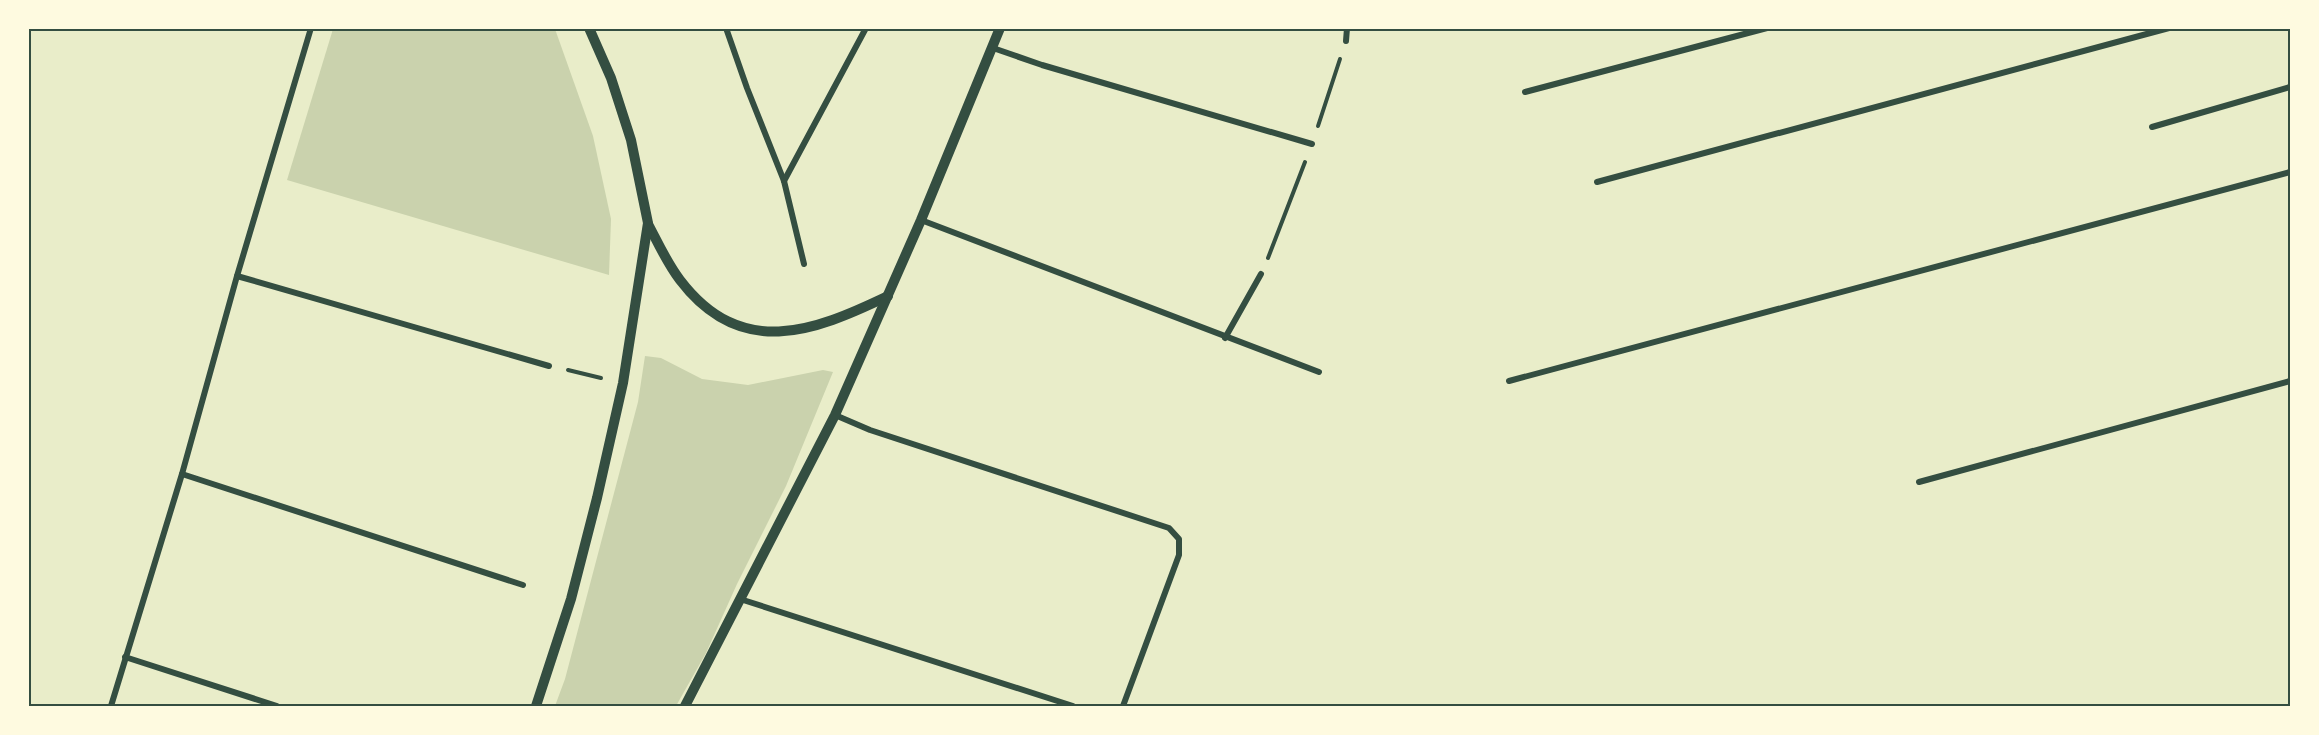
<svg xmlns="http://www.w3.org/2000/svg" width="2319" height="735" font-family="'PT Sans',sans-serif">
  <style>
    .green { fill: #cad2ad }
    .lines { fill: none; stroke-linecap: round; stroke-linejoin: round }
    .path { stroke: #344e41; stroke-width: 4 }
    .minor { stroke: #344e41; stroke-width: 6 }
    .tertiary { stroke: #344e41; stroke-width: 10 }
    .neatline { fill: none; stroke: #344e41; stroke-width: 2 }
  </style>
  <rect width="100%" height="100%" fill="#e9edc9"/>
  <!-- green -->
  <g class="green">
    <polygon points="333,29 555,29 593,136 611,219 609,275 287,180"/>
    <polygon points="645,356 661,358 702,379 748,385 823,370 833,372 786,486 737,584 706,653 676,706 555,706 565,679 638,402"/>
  </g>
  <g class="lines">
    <!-- path -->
    <g class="path">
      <polyline points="1318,126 1340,59"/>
      <polyline points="1268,258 1305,162"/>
      <polyline points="568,370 601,378"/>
    </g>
    <!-- minor -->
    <g class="minor">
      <polyline points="726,28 747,88 784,181 804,264"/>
      <polyline points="1346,41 1347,28"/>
      <polyline points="993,48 1042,65 1312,144"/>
      <polyline points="1525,92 1767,28"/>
      <polyline points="2152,127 2290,87"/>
      <polyline points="784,181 866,28"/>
      <polyline points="1597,182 2169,28"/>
      <polyline points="921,220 1319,372"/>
      <polyline points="237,276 549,366"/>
      <polyline points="1225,338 1261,274"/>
      <polyline points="1509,381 2290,172"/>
      <polyline points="835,415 870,430 1169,528 1179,539 1179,555 1123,706"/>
      <polyline points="182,474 523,585"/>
      <polyline points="1919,482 2290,381"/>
      <polyline points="740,599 1073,706"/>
      <polyline points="125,657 277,706"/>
      <polyline points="111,706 182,474 237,276 311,28"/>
    </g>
    <!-- tertiary -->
    <g class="tertiary">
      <path d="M648,224C658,243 667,263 680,280C741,360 813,332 888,296"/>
      <polyline points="536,706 571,599 597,498 623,383 648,223 631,140 611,78 589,28"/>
      <polyline points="685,706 835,415 921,220 1000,28"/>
    </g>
  </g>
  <!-- border -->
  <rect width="2319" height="735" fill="none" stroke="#fefae0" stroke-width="60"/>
  <rect x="30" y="30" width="2259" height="675" class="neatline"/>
</svg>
